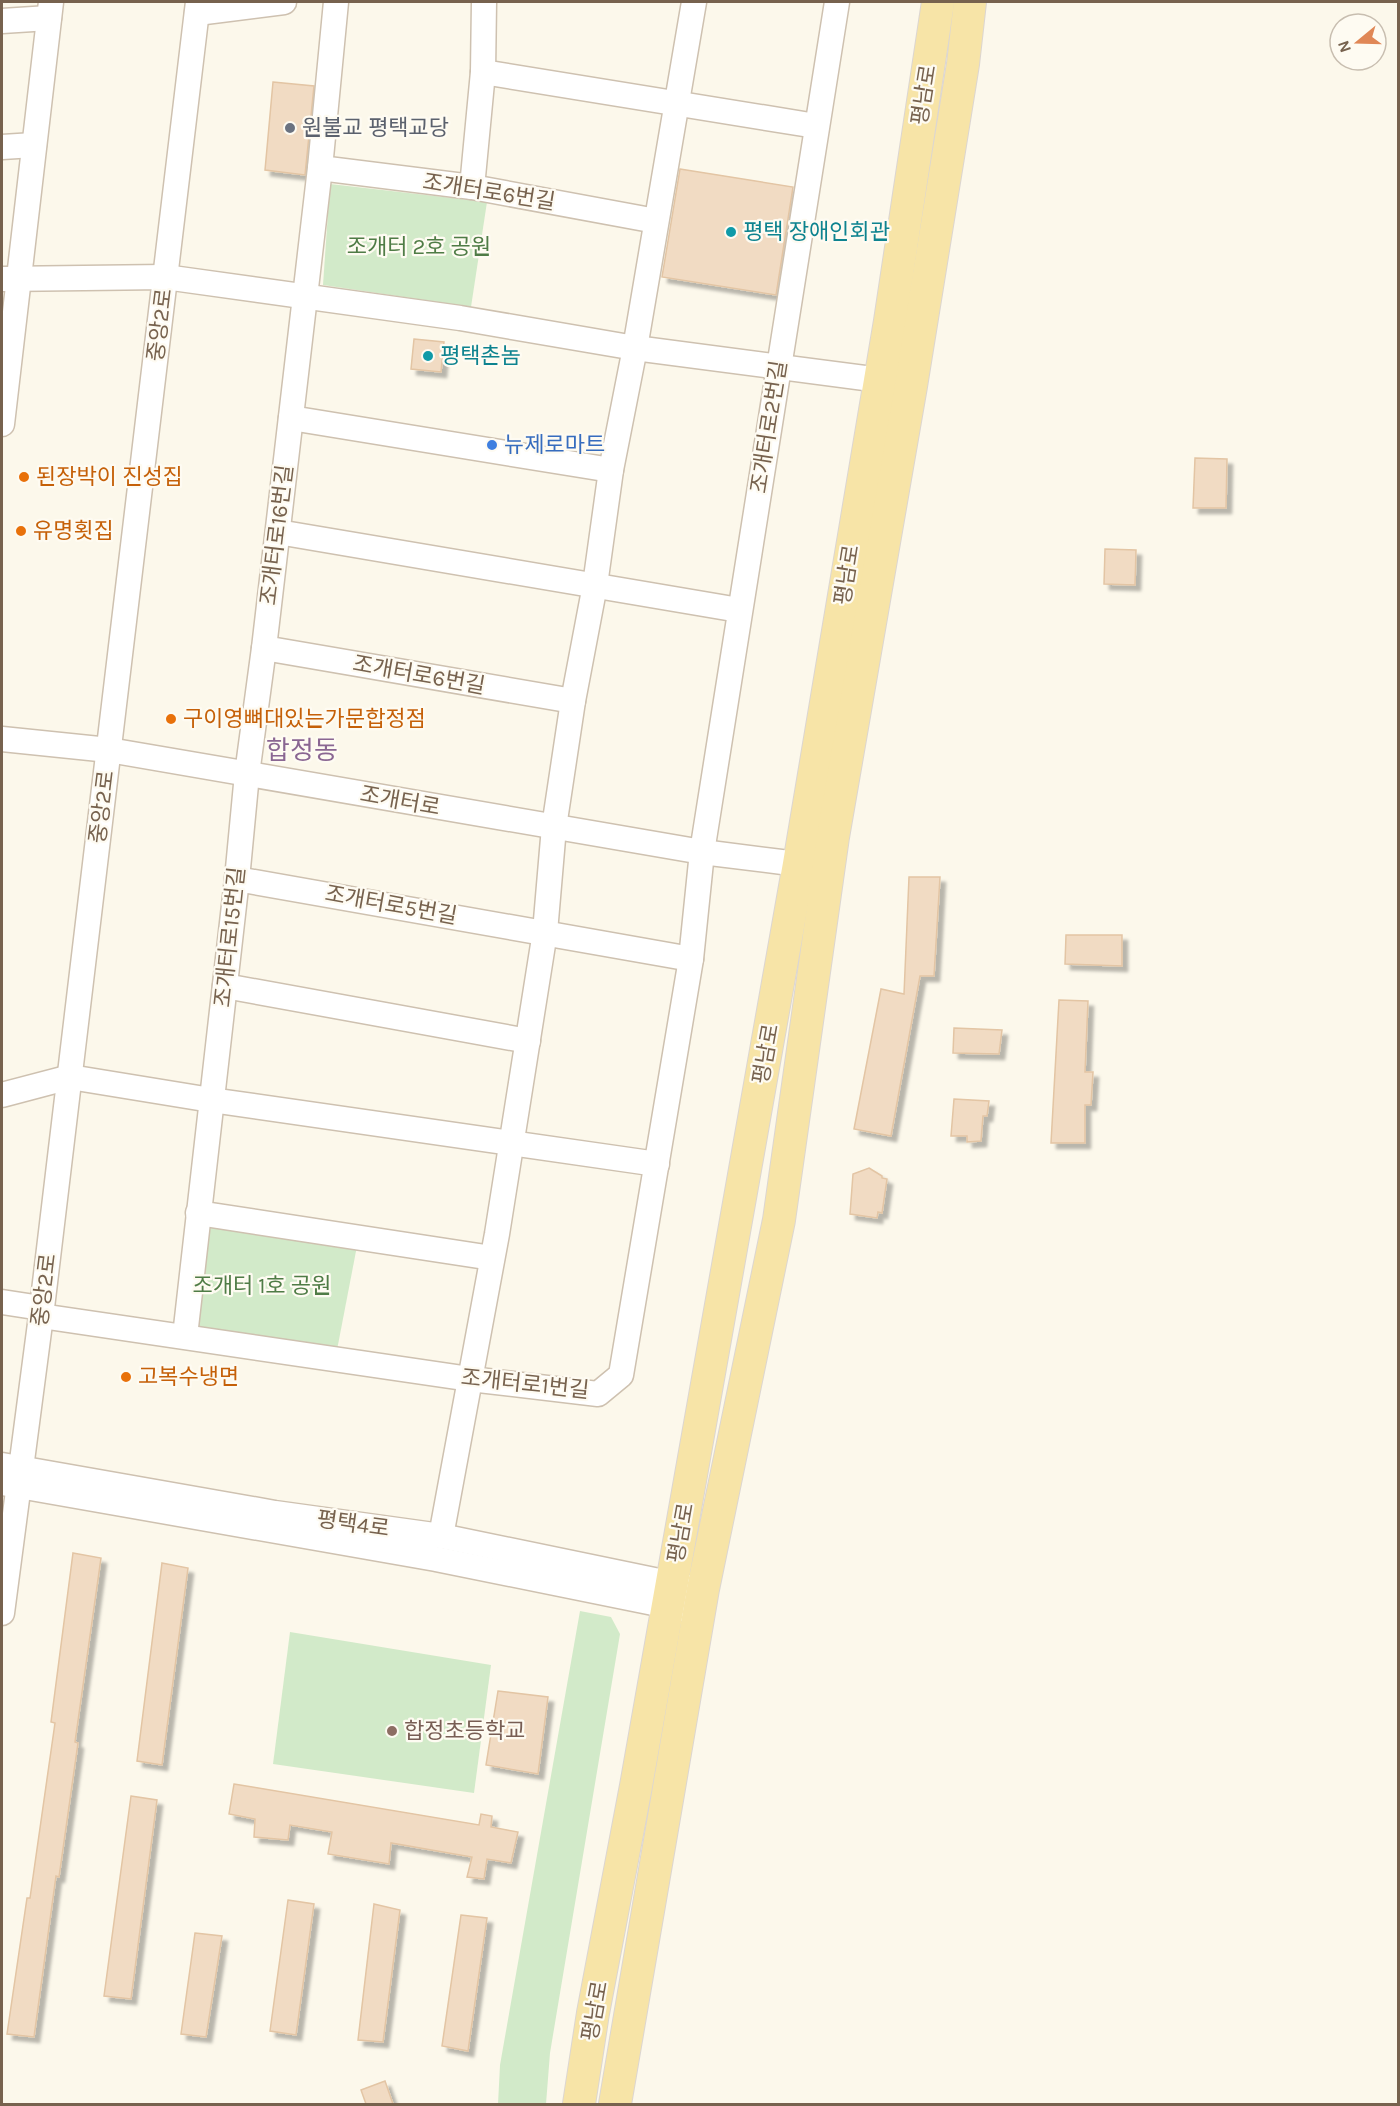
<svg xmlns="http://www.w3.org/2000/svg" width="1400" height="2106" font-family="Karla,'Noto Sans KR',sans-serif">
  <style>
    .green { fill: #d2eac9 }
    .building { fill: #f1dbc3; stroke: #e3c5a4; stroke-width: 1.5; filter: url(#shadow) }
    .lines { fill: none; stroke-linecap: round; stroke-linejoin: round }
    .minor-casing { stroke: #cec1b0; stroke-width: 27 }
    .major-casing { stroke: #dcd6d1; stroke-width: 34 }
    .minor { stroke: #fff; stroke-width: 24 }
    .major { stroke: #f7e4a7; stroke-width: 32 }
    .worship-dot { fill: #6b7280; stroke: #fefbf2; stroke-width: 2 }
    .culture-dot { fill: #0f9aa8; stroke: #fefbf2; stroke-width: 2 }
    .shop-dot { fill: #3f7fe0; stroke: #fefbf2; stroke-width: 2 }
    .food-dot { fill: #e8710a; stroke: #fefbf2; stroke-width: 2 }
    .education-dot { fill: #8d6e63; stroke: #fefbf2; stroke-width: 2 }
    .labels { text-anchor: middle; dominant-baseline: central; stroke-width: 4.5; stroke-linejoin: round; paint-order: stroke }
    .street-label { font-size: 22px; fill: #77624e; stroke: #fefbf2 }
    .worship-label { font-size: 22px; fill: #5b616d; stroke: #fefbf2; text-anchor: start }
    .culture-label { font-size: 22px; fill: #0d838f; stroke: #fefbf2; text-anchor: start }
    .park-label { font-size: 22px; fill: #4f7c46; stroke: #fefbf2 }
    .shop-label { font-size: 22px; fill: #366cbe; stroke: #fefbf2; text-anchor: start }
    .food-label { font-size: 22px; fill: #c56008; stroke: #fefbf2; text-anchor: start }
    .education-label { font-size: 22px; fill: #785e54; stroke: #fefbf2; text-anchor: start }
    .quarter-label { font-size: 26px; fill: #8a6692; stroke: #fefbf2 }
  </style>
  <defs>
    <filter id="shadow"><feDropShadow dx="5.5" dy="5.5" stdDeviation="1.5" flood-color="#0004"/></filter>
  </defs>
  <rect width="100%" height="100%" fill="#fcf8eb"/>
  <!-- green -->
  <g class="green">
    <polygon points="330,184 487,202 471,307 323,285"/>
    <polygon points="211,1224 357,1246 337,1350 195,1331"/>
    <polygon points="580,1611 611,1617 620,1634 550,2053 546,2104 498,2104 500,2065"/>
    <polygon points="290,1632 491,1665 474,1793 273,1764"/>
  </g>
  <!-- building -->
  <g class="building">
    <polygon points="273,82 314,86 305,175 265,170"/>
    <polygon points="680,169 793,187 776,295 662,277"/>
    <polygon points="414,339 444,342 441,372 411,369"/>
    <polygon points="1195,458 1227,459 1226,508 1193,508"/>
    <polygon points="1105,549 1136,550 1135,585 1104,584"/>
    <polygon points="909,877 940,877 934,976 920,976 891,1136 854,1129 881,989 904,994"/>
    <polygon points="1066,935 1122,935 1122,966 1065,964"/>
    <polygon points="1059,1000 1088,1001 1085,1072 1093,1072 1091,1105 1085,1105 1085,1143 1051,1143"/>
    <polygon points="954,1028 1002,1030 999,1054 953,1053"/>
    <polygon points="954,1099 989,1101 987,1116 983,1116 981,1141 967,1142 967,1136 951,1136"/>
    <polygon points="869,1168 882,1176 882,1178 887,1179 882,1213 878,1212 877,1218 850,1214 853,1174"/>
    <polygon points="73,1553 101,1558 75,1742 78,1743 59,1877 56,1876 34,2037 7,2034 27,1898 30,1898 55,1723 51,1722"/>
    <polygon points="162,1563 188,1568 162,1765 137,1761"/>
    <polygon points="498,1691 548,1697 538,1774 486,1765"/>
    <polygon points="234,1784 479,1825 481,1814 492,1816 491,1827 518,1832 511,1863 487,1859 484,1879 467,1877 472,1857 391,1843 389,1864 328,1854 332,1832 290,1825 288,1840 254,1837 255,1819 229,1814"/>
    <polygon points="131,1796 157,1800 131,1999 104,1996"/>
    <polygon points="288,1900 314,1904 296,2035 270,2031"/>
    <polygon points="374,1904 400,1910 383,2042 358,2040"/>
    <polygon points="461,1915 487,1918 468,2051 442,2046"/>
    <polygon points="195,1933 222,1936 206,2037 181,2034"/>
    <polygon points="385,2081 393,2104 366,2104 361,2090"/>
  </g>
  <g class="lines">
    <!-- minor casing -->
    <g class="minor-casing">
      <g id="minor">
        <polyline points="197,13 284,2"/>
        <polyline points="2,21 49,18"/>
        <polyline points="483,72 816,126"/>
        <polyline points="2,147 34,145"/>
        <polyline points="320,168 472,187 656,221"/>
        <polyline points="472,187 483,72 484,2"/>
        <polyline points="2,279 165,277 460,318 635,348 880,380"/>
        <polyline points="291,418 611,470"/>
        <polyline points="2,424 51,2"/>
        <polyline points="278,532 739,610"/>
        <polyline points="264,648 573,701"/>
        <polyline points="2,739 109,750 702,852 814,866"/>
        <polyline points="237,879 691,959"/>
        <polyline points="225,986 528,1041"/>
        <polyline points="2,1095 70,1077 211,1100 657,1164"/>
        <polyline points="198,1213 492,1258"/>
        <polyline points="2,1302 41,1308"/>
        <polyline points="41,1316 470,1379 598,1394 621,1375 691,959 702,852 837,2"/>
        <polyline points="185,1336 237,879 247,774 264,648 320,168 336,2"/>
        <polyline points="2,1465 275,1513 441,1536 688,1587"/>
        <polyline points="2,1483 436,1559 683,1609"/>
        <polyline points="441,1536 497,1234 545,932 554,827 573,701 595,585 611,470 635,348 694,2"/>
        <polyline points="2,1613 41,1316 198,2"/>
      </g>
    </g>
    <!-- major casing -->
    <g class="major-casing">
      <g id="major">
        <polyline points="579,2104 593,2013 636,1786 799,864 890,321 938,2"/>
        <polyline points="615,2104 703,1589 779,1220 833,837 911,386 963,64 970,2"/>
      </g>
    </g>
    <!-- minor -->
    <use href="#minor" class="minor"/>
    <!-- major -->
    <use href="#major" class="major"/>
  </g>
  <!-- markers -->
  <circle class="worship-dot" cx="290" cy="128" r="6"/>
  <g class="culture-dot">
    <circle cx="731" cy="232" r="6"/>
    <circle cx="428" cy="356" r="6"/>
  </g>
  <circle class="shop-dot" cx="492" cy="445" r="6"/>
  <g class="food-dot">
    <circle cx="24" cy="477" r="6"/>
    <circle cx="21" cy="531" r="6"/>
    <circle cx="171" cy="719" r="6"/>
    <circle cx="126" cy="1377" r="6"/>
  </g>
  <circle class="education-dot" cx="392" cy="1731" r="6"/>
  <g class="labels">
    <!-- street labels -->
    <g class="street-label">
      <text transform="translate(924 95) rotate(-81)">평남로</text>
      <text transform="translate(489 192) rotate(9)">조개터로6번길</text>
      <text transform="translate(160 325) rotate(-83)">중앙2로</text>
      <text transform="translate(769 427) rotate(-81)">조개터로2번길</text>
      <text transform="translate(277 535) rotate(-83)">조개터로16번길</text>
      <text transform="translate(847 575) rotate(-81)">평남로</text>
      <text transform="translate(419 675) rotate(10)">조개터로6번길</text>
      <text transform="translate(400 801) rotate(10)">조개터로</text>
      <text transform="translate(102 807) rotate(-83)">중앙2로</text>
      <text transform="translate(391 905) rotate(10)">조개터로5번길</text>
      <text transform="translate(230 937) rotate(-84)">조개터로15번길</text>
      <text transform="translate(766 1054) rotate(-80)">평남로</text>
      <text transform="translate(44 1290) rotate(-83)">중앙2로</text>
      <text transform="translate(525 1384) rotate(6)">조개터로1번길</text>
      <text transform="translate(353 1524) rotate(8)">평택4로</text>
      <text transform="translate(681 1533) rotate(-80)">평남로</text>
      <text transform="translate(595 2011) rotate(-80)">평남로</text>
    </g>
    <!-- worship labels -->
    <g class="worship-label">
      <text x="302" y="128">원불교 평택교당</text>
    </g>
    <!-- culture labels -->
    <g class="culture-label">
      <text x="743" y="232">평택 장애인회관</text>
      <text x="440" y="356">평택촌놈</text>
    </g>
    <!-- park labels -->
    <g class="park-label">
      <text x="419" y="247">조개터 2호 공원</text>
      <text x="262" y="1286">조개터 1호 공원</text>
    </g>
    <!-- shop labels -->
    <g class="shop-label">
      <text x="504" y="445">뉴제로마트</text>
    </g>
    <!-- food labels -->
    <g class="food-label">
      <text x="36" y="477">된장박이 진성집</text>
      <text x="33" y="531">유명횟집</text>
      <text x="183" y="719">구이영뼈대있는가문합정점</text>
      <text x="138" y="1377">고복수냉면</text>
    </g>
    <!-- education labels -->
    <g class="education-label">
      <text x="404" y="1731">합정초등학교</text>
    </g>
    <!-- quarter labels -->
    <g class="quarter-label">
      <text x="302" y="750">합정동</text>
    </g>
  </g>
  <!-- border -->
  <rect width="1400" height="2106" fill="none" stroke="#77624e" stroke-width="6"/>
  <!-- north arrow -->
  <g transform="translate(1358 42) rotate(251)"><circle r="28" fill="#fefbf2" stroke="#c8beb0" stroke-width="1.5"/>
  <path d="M0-4.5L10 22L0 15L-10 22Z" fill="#e08756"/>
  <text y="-9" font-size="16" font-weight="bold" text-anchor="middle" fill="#77624e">N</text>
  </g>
</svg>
